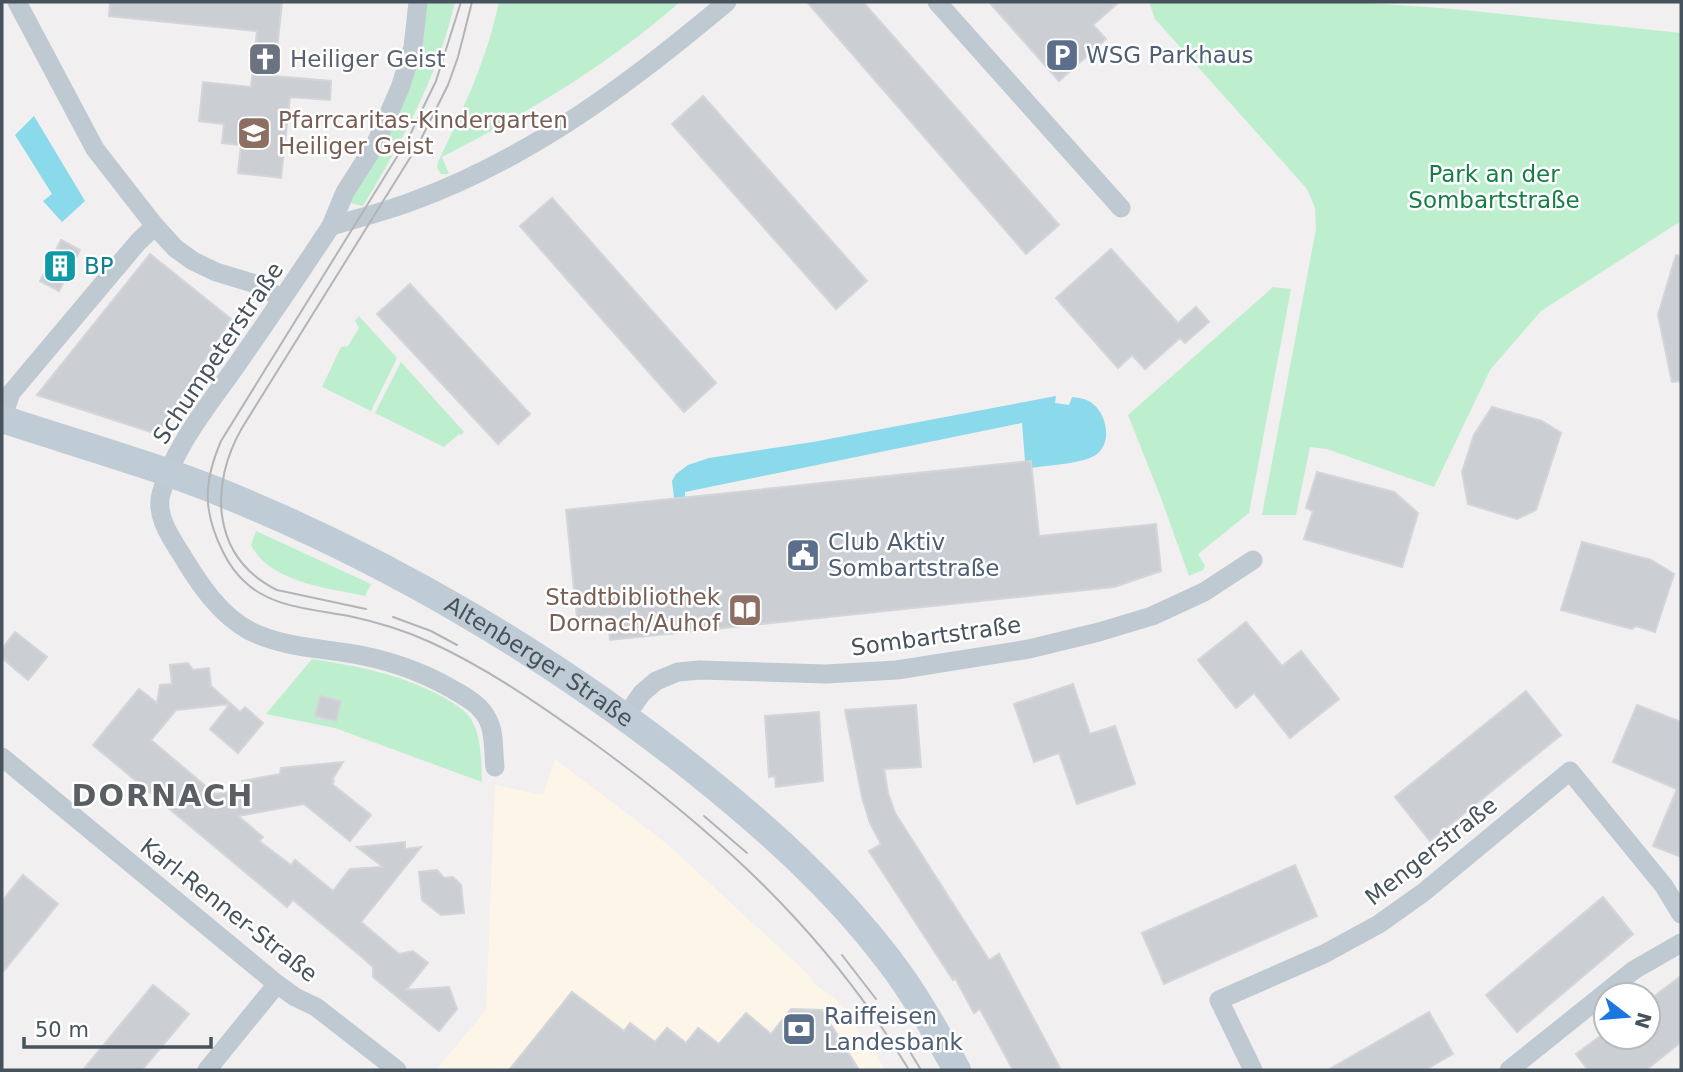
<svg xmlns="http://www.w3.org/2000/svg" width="1683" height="1072" font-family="'DejaVu Sans',sans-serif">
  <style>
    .commercial { fill: #fcf5e8 }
    .green { fill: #bdefcf }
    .water { fill: #8adaeb }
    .building { fill: #cbced3; stroke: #d3d5da; stroke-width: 2 }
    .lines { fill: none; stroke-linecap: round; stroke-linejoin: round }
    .street { stroke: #bfc9d1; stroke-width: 19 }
    .secondary { stroke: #bfcbd5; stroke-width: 28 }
    .tram { stroke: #b1b4b9; stroke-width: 2 }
    .labels { text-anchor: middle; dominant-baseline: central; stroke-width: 5; stroke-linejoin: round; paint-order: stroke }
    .service-label { font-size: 23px; fill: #4e5e75; stroke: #fff; text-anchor: start }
    .worship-label { font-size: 23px; fill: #5b616d; stroke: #fff; text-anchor: start }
    .education-label { font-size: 23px; fill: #785e54; stroke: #fff; text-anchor: start }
    .park-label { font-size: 23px; fill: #177d47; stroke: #fff }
    .culture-label { font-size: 23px; fill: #0d838f; stroke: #fff; text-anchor: start }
    .street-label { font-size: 23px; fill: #47535c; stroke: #fff }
    .district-label { font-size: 30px; font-weight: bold; letter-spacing: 2px; fill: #5b5f64; stroke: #fff }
  </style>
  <rect width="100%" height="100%" fill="#f1efef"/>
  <!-- commercial -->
  <polygon class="commercial" points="555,759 666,843 809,975 814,984 835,998 886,1070 436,1070 486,1010 495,785 543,795"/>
  <!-- green -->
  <g class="green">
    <path d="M424,2H455C438,76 402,141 363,206L351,203L350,198Z"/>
    <path d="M499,2H680C608,65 527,113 442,157L449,174H441L437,168L438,162C463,110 487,59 499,2Z"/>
    <polygon points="1149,2 1355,2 1454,9 1681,33 1681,221 1541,311 1490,370 1434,487 1327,449 1310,447 1296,515 1262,515 1316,229 1315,208 1307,189 1155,19"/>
    <polygon points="1273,287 1291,289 1249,513 1198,554 1205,566 1203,570 1189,576 1161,498 1128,415"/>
    <polygon points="359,316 397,358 371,411 322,387 341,347 348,346 359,328 355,321"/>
    <polygon points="401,362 464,432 461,435 459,434 444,447 375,413"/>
    <path d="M256,531L371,584L365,596C329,588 270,583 251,545Z"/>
    <path d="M312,659C357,666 400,674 441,696C451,702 465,709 471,719C482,737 481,761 482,782L335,728L266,714Z"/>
  </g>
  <!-- water -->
  <g class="water">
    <polygon points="34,116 85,201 62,222 43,201 52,194 15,135"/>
    <path d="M1056,396L1055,403L1069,405L1072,397C1079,398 1088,399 1093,404C1107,415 1112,442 1097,454C1085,464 1047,465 1031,468V461H1025L1022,423L685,492V497L674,498L672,481L676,474L688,465L709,458L813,442Z"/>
  </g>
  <!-- building -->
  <g class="building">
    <polygon points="110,2 282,2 274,76 331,81 330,100 290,97 281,178 238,173 241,145 222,143 224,124 199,121 203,82 251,87 257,31 109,16"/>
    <polygon points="807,2 863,2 1059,225 1026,254"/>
    <polygon points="989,2 1119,2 1093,25 1106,39 1059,81"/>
    <polygon points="703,96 867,281 836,309 672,124"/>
    <polygon points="552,198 716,383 684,412 520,226"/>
    <polygon points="61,240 80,250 59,291 40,281"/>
    <polygon points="1111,249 1178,323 1196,307 1209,322 1185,343 1180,338 1145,369 1132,355 1118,368 1056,298"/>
    <polygon points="150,254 231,319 157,434 37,395"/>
    <polygon points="1676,255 1681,256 1681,381 1672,382 1658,315"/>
    <polygon points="410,284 530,414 498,444 377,314"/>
    <polygon points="1492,407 1542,421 1561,433 1536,510 1517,519 1468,504 1462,472 1474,435"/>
    <polygon points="1031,461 1039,536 1156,524 1161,571 1114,587 610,640 608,615 577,618 566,510"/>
    <polygon points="1317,472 1394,492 1418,513 1402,567 1304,539 1313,511 1306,508"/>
    <polygon points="1582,542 1651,560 1674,574 1655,632 1636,626 1632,629 1561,610"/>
    <polygon points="1246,622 1282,666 1301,651 1339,699 1290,738 1254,693 1236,708 1198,660"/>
    <polygon points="15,632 47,657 28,680 2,658 2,649"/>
    <polygon points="188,663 193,670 209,668 211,686 240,712 245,707 263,723 238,753 210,729 230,704 176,710 151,740 215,794 243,790 242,781 280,774 281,768 343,762 332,780 334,781 332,784 371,815 350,841 304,804 238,816 263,837 259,841 291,865 295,860 333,891 350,869 383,867 357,847 405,842 405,849 421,847 361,922 399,954 413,951 428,963 406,990 449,987 457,1009 439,1031 373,977 373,967 363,958 293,900 287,907 93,745 139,689 157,703 160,685 172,684 170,665"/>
    <polygon points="1073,684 1090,734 1115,726 1135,784 1077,804 1059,753 1034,762 1014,704"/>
    <polygon points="1526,691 1561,735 1430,841 1395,797"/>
    <polygon points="320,696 341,701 336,721 315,716"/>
    <polygon points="916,705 921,767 884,769 888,793 895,813 989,960 999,954 1061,1070 1013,1070 980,1009 974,1013 955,978 953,980 869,851 881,844 870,823 862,797 845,710"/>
    <polygon points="1637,705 1681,722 1681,857 1653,846 1677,789 1613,762"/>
    <polygon points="819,712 823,781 776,787 775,776 769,777 765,716"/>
    <polygon points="1295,865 1317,916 1164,984 1142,933"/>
    <polygon points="437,870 444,878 453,877 461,885 464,913 441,915 422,900 419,872"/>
    <polygon points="23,875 58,904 2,973 2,901"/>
    <polygon points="1603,897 1633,934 1517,1032 1486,995"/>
    <polygon points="1681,976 1681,1042 1646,1070 1588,1070 1576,1054 1599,1037 1648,1037 1648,1001"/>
    <polygon points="153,985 189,1014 142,1070 83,1070"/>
    <polygon points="572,992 624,1031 630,1023 655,1042 667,1028 686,1043 698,1028 719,1044 746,1013 771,1034 791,1009 822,1010 859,1070 509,1070"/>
    <polygon points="1429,1012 1453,1054 1425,1070 1328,1070"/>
  </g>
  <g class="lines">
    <!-- street -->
    <g class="street">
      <polyline points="17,2 95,149 155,226 175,248 193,261 216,272 259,285 282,299"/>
      <path d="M418,2L413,47L400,88L375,145L345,192L331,226C300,273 268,320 236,366C208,406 174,446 161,494C155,517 172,539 183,557C200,585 220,615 250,631C280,646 315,648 348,653C386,659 419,670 452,689C466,697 481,705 488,720C495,733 493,752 495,767"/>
      <polyline points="937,2 1121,208"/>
      <path d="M331,226C359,218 387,211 413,201C531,158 632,82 727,2"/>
      <polyline points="2,419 11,393 138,242 155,226"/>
      <polyline points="625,717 642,693 656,681 678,672 700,670 826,674 897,670 1029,649 1099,632 1152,616 1204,592 1253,560"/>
      <polyline points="2,757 277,984 295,997 316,1007 397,1070"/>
      <polyline points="207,1070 277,984"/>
      <polyline points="1253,1070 1219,1000 1324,954 1379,924 1424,892 1570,771 1664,886 1681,914"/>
      <polyline points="1509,1070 1634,970 1681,943"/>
    </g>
    <!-- secondary -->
    <path class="secondary" id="s1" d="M2,419C75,443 150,464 222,493C392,562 554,658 697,772C767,828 834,888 888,959C915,994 936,1032 957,1070"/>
    <!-- tram -->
    <g class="tram">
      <path d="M461,2L436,81L408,139L221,441C203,483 203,512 223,552C229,564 236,574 245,582C272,608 314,609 349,616C377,622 404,630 430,642C487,668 540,705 592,742C719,834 828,934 909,1070"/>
      <path d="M366,609L277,590C211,557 209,485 242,428L418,145L448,85L458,57L472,2"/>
      <polyline points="393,617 431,631 457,645"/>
      <polyline points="704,816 747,853"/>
      <polyline points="842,955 876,999"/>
      <polyline points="901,1037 921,1070"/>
    </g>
  </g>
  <!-- icons -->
  <defs>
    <g id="parking-square" transform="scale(1.75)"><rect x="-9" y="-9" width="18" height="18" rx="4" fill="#5c6f8a" stroke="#fff"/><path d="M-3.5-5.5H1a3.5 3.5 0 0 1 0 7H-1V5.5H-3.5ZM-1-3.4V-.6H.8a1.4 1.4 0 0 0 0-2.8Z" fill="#fff"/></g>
    <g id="church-square" transform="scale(1.75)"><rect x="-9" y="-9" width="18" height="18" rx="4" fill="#6b7280" stroke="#fff"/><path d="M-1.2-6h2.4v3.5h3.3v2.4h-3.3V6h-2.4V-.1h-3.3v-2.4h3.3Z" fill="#fff"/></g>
    <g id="school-square" transform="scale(1.75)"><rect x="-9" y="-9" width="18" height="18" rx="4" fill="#8d6e63" stroke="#fff"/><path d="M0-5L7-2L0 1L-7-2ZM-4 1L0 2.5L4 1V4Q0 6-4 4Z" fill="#fff"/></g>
    <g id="building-square" transform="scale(1.75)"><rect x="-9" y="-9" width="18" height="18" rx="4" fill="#0f9aa8" stroke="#fff"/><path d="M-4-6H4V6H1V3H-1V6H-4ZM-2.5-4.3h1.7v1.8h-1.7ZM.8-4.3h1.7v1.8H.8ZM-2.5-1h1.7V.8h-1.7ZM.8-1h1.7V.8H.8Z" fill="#fff"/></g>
    <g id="civic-square" transform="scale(1.75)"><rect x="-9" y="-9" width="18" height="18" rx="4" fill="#5c6f8a" stroke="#fff"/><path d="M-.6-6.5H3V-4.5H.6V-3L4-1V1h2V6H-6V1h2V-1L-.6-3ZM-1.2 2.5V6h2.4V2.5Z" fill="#fff"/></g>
    <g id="library-square" transform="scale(1.75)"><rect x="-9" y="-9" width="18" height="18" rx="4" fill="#8d6e63" stroke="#fff"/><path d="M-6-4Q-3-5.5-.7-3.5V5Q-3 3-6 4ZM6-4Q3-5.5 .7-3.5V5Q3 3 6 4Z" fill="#fff"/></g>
    <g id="bank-square" transform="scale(1.75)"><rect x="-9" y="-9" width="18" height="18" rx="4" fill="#5c6f8a" stroke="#fff"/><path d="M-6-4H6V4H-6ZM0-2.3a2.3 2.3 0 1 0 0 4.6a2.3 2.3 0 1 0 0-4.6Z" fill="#fff"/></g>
  </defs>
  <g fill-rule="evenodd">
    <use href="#parking-square" x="1062" y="55"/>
    <use href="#church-square" x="265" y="59"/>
    <use href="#school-square" x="254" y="133"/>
    <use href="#building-square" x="60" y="266"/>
    <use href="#civic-square" x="803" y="555"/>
    <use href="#library-square" x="745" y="610"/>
    <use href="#bank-square" x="799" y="1029"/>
  </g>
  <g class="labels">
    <!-- service labels -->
    <g class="service-label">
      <text x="1086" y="55">WSG Parkhaus</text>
      <text x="828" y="542">Club Aktiv<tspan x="828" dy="26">Sombartstraße</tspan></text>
      <text x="824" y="1016">Raiffeisen<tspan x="824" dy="26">Landesbank</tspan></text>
    </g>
    <!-- worship labels -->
    <g class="worship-label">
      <text x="290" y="59">Heiliger Geist</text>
    </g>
    <!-- education labels -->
    <g class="education-label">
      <text x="278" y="120">Pfarrcaritas-Kindergarten<tspan x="278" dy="26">Heiliger Geist</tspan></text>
      <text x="720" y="597" text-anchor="end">Stadtbibliothek<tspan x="720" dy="26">Dornach/Auhof</tspan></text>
    </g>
    <!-- park labels -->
    <g class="park-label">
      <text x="1494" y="174">Park an der<tspan x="1494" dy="26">Sombartstraße</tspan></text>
    </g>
    <!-- culture labels -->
    <g class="culture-label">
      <text x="84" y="266">BP</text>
    </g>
    <!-- street labels -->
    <g class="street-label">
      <text transform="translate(218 353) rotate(-56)">Schumpeterstraße</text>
      <text transform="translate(936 636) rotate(-8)">Sombartstraße</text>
      <text stroke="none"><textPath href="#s1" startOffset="592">Altenberger Straße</textPath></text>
      <text transform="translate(1431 851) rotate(-38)">Mengerstraße</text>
      <text transform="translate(229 910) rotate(38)">Karl-Renner-Straße</text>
    </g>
    <!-- district labels -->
    <g class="district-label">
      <text x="163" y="795">DORNACH</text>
    </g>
  </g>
  <!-- border -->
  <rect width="1683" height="1072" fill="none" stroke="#47535c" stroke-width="7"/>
  <!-- north arrow -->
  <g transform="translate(1627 1016) rotate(106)"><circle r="33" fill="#ffffff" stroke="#b5babe" stroke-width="2"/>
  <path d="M0-5L12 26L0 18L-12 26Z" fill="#1a76e0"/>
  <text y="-10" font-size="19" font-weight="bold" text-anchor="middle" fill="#47535c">N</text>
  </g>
  <!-- scale -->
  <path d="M24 1037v10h187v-10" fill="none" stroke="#47535c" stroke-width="3.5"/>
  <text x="35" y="1037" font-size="21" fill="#47535c" stroke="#ffffff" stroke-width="5" paint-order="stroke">50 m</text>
</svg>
